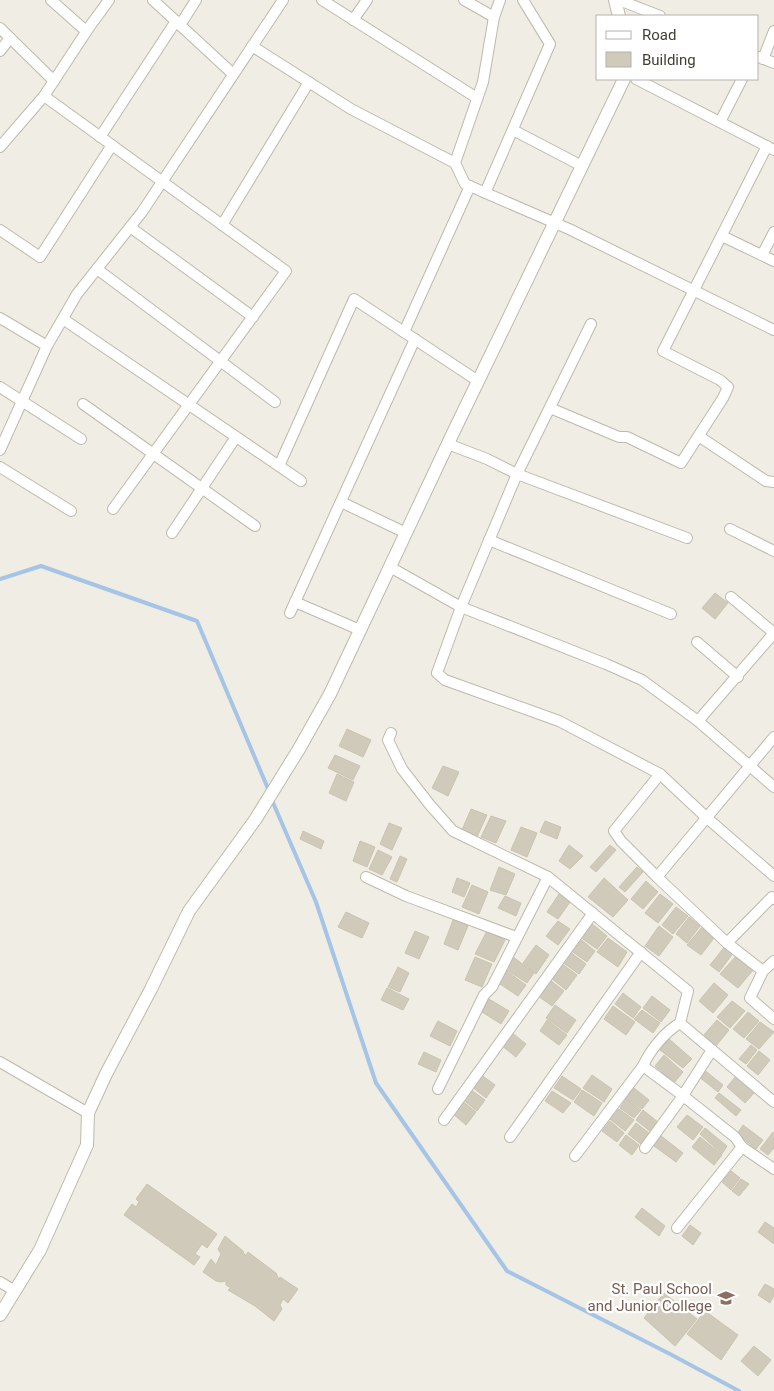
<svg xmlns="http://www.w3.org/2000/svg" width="774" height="1391" font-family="Roboto,sans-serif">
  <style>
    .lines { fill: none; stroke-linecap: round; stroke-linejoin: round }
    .stream { stroke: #a6c4e6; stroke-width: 4 }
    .building { fill: #d0cabb; stroke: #cac3af }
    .minor-casing { stroke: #bdb9ab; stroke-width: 12 }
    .tertiary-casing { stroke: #bdb9ab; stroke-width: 14 }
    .minor { stroke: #fff; stroke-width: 10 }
    .tertiary { stroke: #fff; stroke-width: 12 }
    .labels { text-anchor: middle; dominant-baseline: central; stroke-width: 4.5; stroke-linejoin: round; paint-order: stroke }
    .education-label { font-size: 15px; fill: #785e54; stroke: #fff; text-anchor: end }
  </style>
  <rect width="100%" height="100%" fill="#f0eee4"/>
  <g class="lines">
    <!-- stream -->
    <g class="stream">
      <polyline points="0,579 41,566 197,621 269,791"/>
      <polyline points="271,798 316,902 376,1083 507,1271 670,1354 739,1391"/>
    </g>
  </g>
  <!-- building -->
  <g class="building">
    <polygon points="715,593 728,603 715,619 702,608"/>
    <polygon points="347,729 371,740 363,757 339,746"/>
    <polygon points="335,755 360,766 353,780 328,768"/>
    <polygon points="443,766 459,772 448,796 432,788"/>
    <polygon points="337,774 354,782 346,801 329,793"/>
    <polygon points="471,809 487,815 477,837 462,830"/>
    <polygon points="491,816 506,821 496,843 481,837"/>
    <polygon points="545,821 561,827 557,839 540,832"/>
    <polygon points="389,823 402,828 392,850 380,844"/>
    <polygon points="521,827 537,833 527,857 511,850"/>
    <polygon points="303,831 324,841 321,849 300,839"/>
    <polygon points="360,841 375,847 367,867 353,861"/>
    <polygon points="569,845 583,856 570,869 559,861"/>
    <polygon points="610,845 616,850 596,872 590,867"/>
    <polygon points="378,850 392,857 382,875 369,869"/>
    <polygon points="400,856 407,859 397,882 390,879"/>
    <polygon points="499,867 515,874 506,895 490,890"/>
    <polygon points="637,867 643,872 625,892 619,887"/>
    <polygon points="457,878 470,883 464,897 452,892"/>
    <polygon points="604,878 628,900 613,917 588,897"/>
    <polygon points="646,881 658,892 643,909 631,899"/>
    <polygon points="472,885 488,892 479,914 462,907"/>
    <polygon points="559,894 570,902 558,919 547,912"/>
    <polygon points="660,894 673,904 658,923 645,913"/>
    <polygon points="505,896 521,903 516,916 498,908"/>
    <polygon points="676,907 688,916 673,934 662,925"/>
    <polygon points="346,912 369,923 362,938 338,927"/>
    <polygon points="689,917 700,926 687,943 676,934"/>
    <polygon points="453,920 468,926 458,950 444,944"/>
    <polygon points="558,921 570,929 558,945 546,936"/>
    <polygon points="591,923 607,936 597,949 580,937"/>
    <polygon points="659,926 673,937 659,956 645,946"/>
    <polygon points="702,927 714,938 701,955 687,945"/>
    <polygon points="415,931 429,937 419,959 405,953"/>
    <polygon points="487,931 505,940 494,962 475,954"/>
    <polygon points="579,938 595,951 587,962 570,950"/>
    <polygon points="608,938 627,952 618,967 597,952"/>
    <polygon points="536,945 549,955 536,974 523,963"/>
    <polygon points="726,945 734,952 719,972 710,965"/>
    <polygon points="570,952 586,964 579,974 562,962"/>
    <polygon points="737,955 754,969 738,988 720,974"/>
    <polygon points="512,956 534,973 527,983 504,968"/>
    <polygon points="475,957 492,964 482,987 465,980"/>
    <polygon points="562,964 577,975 566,990 551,978"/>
    <polygon points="398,967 409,973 400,992 388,987"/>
    <polygon points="504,969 526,985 518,996 497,982"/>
    <polygon points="550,980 564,991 552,1006 538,996"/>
    <polygon points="714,983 728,995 713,1013 699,1001"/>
    <polygon points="387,988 409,999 403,1010 381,1000"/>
    <polygon points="623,993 641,1007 633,1018 615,1004"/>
    <polygon points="652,996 670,1010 661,1022 643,1008"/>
    <polygon points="489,999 509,1011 501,1024 482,1012"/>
    <polygon points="732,1001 745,1011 730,1028 717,1017"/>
    <polygon points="555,1005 576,1020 567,1033 546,1018"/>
    <polygon points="613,1006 635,1022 626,1035 604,1019"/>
    <polygon points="642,1010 660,1023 653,1033 634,1019"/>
    <polygon points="748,1012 759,1021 744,1038 733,1029"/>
    <polygon points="547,1020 567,1035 559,1045 540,1031"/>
    <polygon points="717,1020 729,1030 716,1046 703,1036"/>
    <polygon points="438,1021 457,1031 450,1046 430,1036"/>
    <polygon points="760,1022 774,1032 759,1049 746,1039"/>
    <polygon points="511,1032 526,1044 516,1057 501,1045"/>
    <polygon points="669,1039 692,1059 683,1068 660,1050"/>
    <polygon points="751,1045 757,1050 746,1064 739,1059"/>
    <polygon points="759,1051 770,1060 758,1075 747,1066"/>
    <polygon points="424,1052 441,1060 436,1072 418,1064"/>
    <polygon points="664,1055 683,1072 674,1083 655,1066"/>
    <polygon points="703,1069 723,1085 718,1092 698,1076"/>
    <polygon points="480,1074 495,1085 486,1098 471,1086"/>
    <polygon points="592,1075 612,1089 604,1102 583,1088"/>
    <polygon points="562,1076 581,1089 573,1100 554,1088"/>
    <polygon points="736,1076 755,1092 745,1103 727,1087"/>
    <polygon points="634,1088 649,1100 642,1109 626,1098"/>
    <polygon points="470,1089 485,1100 477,1111 462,1099"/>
    <polygon points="582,1090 602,1103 594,1116 574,1102"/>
    <polygon points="552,1091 571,1103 563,1113 545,1101"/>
    <polygon points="719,1093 741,1110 736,1116 715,1098"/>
    <polygon points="626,1099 641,1110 634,1118 620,1108"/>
    <polygon points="462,1101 476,1112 466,1125 452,1113"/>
    <polygon points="619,1109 634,1120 625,1131 610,1119"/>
    <polygon points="643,1110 659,1123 651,1132 636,1120"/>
    <polygon points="687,1115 703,1127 693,1140 677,1127"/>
    <polygon points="610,1121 624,1133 617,1142 602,1131"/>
    <polygon points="636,1123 649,1133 641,1144 628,1134"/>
    <polygon points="743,1125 763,1140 756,1149 737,1134"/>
    <polygon points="705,1128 727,1146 722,1154 700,1134"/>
    <polygon points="773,1132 774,1148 768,1155 760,1149"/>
    <polygon points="626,1135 639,1145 632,1155 619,1145"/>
    <polygon points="661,1136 683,1153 676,1162 654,1146"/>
    <polygon points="700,1137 722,1155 714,1165 692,1147"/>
    <polygon points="731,1171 740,1178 731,1190 722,1182"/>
    <polygon points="741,1179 749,1184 739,1196 732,1191"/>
    <polygon points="147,1184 217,1234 207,1248 202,1244 195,1254 200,1257 194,1265 124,1215 132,1204 136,1207 139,1202 136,1199"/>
    <polygon points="642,1208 665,1226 659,1236 635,1217"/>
    <polygon points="765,1222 774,1228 774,1244 758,1232"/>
    <polygon points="690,1225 701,1233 693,1245 682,1236"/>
    <polygon points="225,1236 243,1251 245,1256 248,1252 276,1273 279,1280 280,1277 298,1289 288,1303 283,1299 280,1305 282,1309 274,1321 255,1306 228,1290 231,1288 226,1285 226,1281 220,1282 216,1281 203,1272 211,1259 216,1265 221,1254 218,1249"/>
    <polygon points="765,1284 774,1289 774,1295 770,1303 758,1295"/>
    <polygon points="664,1293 697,1319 675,1346 644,1318"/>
    <polygon points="705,1311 738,1335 721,1360 687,1334"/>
    <polygon points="754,1346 771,1360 758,1376 741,1361"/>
  </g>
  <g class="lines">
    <!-- minor casing -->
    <g class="minor-casing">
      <g id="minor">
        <polyline points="51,0 86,31"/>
        <polyline points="153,0 233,74"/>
        <polyline points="322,0 477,98"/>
        <polyline points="464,0 494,17"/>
        <polyline points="619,0 660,16"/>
        <polyline points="353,20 367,0"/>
        <polyline points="180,25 196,0"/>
        <polyline points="0,28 54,81"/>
        <polyline points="252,46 351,109 455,163 465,184 569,229 774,330"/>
        <polyline points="0,51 10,38"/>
        <polyline points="759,57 774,63"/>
        <polyline points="763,59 774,31"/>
        <polyline points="636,79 774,150"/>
        <polyline points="44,96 286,271 113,509"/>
        <polyline points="720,122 742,79"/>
        <polyline points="513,130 582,166"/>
        <polyline points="100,137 176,21"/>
        <polyline points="0,147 44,96 90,26 109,0"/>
        <polyline points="455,163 483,82 494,17 500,0"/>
        <polyline points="485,193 550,44 523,0"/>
        <polyline points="222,225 309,82"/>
        <polyline points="130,227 253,317"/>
        <polyline points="0,230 40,257 112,145"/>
        <polyline points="722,236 774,261"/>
        <polyline points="762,255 774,232"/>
        <polyline points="97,269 275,402"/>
        <polyline points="0,318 47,346 77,294 142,212 283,0"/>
        <polyline points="63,319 301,481"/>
        <polyline points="591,324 517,474 461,607 437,673 445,680 559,721 660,774 707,818 774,876"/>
        <polyline points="404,332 470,186"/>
        <polyline points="0,387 81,439"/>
        <polyline points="83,404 255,526"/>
        <polyline points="550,408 619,437 627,437 681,463 723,398 728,387 720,380 663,351 767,146"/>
        <polyline points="700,437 766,481 774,482"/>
        <polyline points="448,444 487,459 517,474 687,538"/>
        <polyline points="0,450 47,346"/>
        <polyline points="279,466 354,299 478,381"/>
        <polyline points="0,467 71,511"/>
        <polyline points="341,502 406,533"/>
        <polyline points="730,529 774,551"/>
        <polyline points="172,533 236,437"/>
        <polyline points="489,540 671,614"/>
        <polyline points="390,567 461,607 606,664 642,680 698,721 774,787"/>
        <polyline points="295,602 360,630"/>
        <polyline points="290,613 415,339"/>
        <polyline points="697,642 738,677"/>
        <polyline points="698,721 774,633 731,597"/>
        <path d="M391,733L388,740L402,769L430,805L453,831L548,877L688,991L680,1023C665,1032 650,1050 643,1066L575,1156"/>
        <polyline points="774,737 657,877 727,943 772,897 774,899"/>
        <polyline points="366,877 406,896 516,937"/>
        <polyline points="657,877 621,841 614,831 660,774"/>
        <polyline points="727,943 763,971"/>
        <polyline points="774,961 763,971 750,998 774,1019"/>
        <polyline points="680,1023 774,1102"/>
        <polyline points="0,1062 88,1113"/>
        <polyline points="643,1066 682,1095 735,1137 742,1147 774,1169"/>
        <polyline points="438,1089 484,995 492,987 548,877"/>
        <polyline points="444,1120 593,913"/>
        <polyline points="510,1137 641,952"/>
        <polyline points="645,1148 680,1100 712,1050"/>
        <polyline points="677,1228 742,1147"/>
        <polyline points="0,1282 15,1291"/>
      </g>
    </g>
    <!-- tertiary casing -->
    <g class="tertiary-casing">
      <g id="tertiary">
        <polyline points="615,0 619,16"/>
        <polyline points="0,1315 40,1250 87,1145 88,1113 106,1074 151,989 189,911 255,820 299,749 330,694 453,433 624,79"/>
      </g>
    </g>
    <!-- minor -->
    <use href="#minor" class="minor"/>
    <!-- tertiary -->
    <use href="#tertiary" class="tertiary"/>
  </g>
  <!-- icons -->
  <defs>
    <g id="school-bare" transform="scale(1.35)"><path d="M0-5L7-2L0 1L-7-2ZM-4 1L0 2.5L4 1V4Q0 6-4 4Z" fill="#8d6e63" stroke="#fff" stroke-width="2.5" paint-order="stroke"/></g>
  </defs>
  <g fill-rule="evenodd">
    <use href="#school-bare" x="726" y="1298"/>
  </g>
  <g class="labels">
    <!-- education labels -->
    <g class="education-label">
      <text x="712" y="1289">St. Paul School<tspan x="712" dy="17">and Junior College</tspan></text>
    </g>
  </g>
  <!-- legend -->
  <rect x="596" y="15" width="162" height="65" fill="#ffffff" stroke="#b3b2ae"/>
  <rect x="606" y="31" width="25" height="8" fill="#ffffff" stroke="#b3b2ae"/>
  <text x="642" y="40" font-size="15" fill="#413e35">Road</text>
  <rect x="606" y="52" width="25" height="15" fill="#d0cabb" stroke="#b3b2ae"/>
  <text x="642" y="65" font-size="15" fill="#413e35">Building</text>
</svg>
